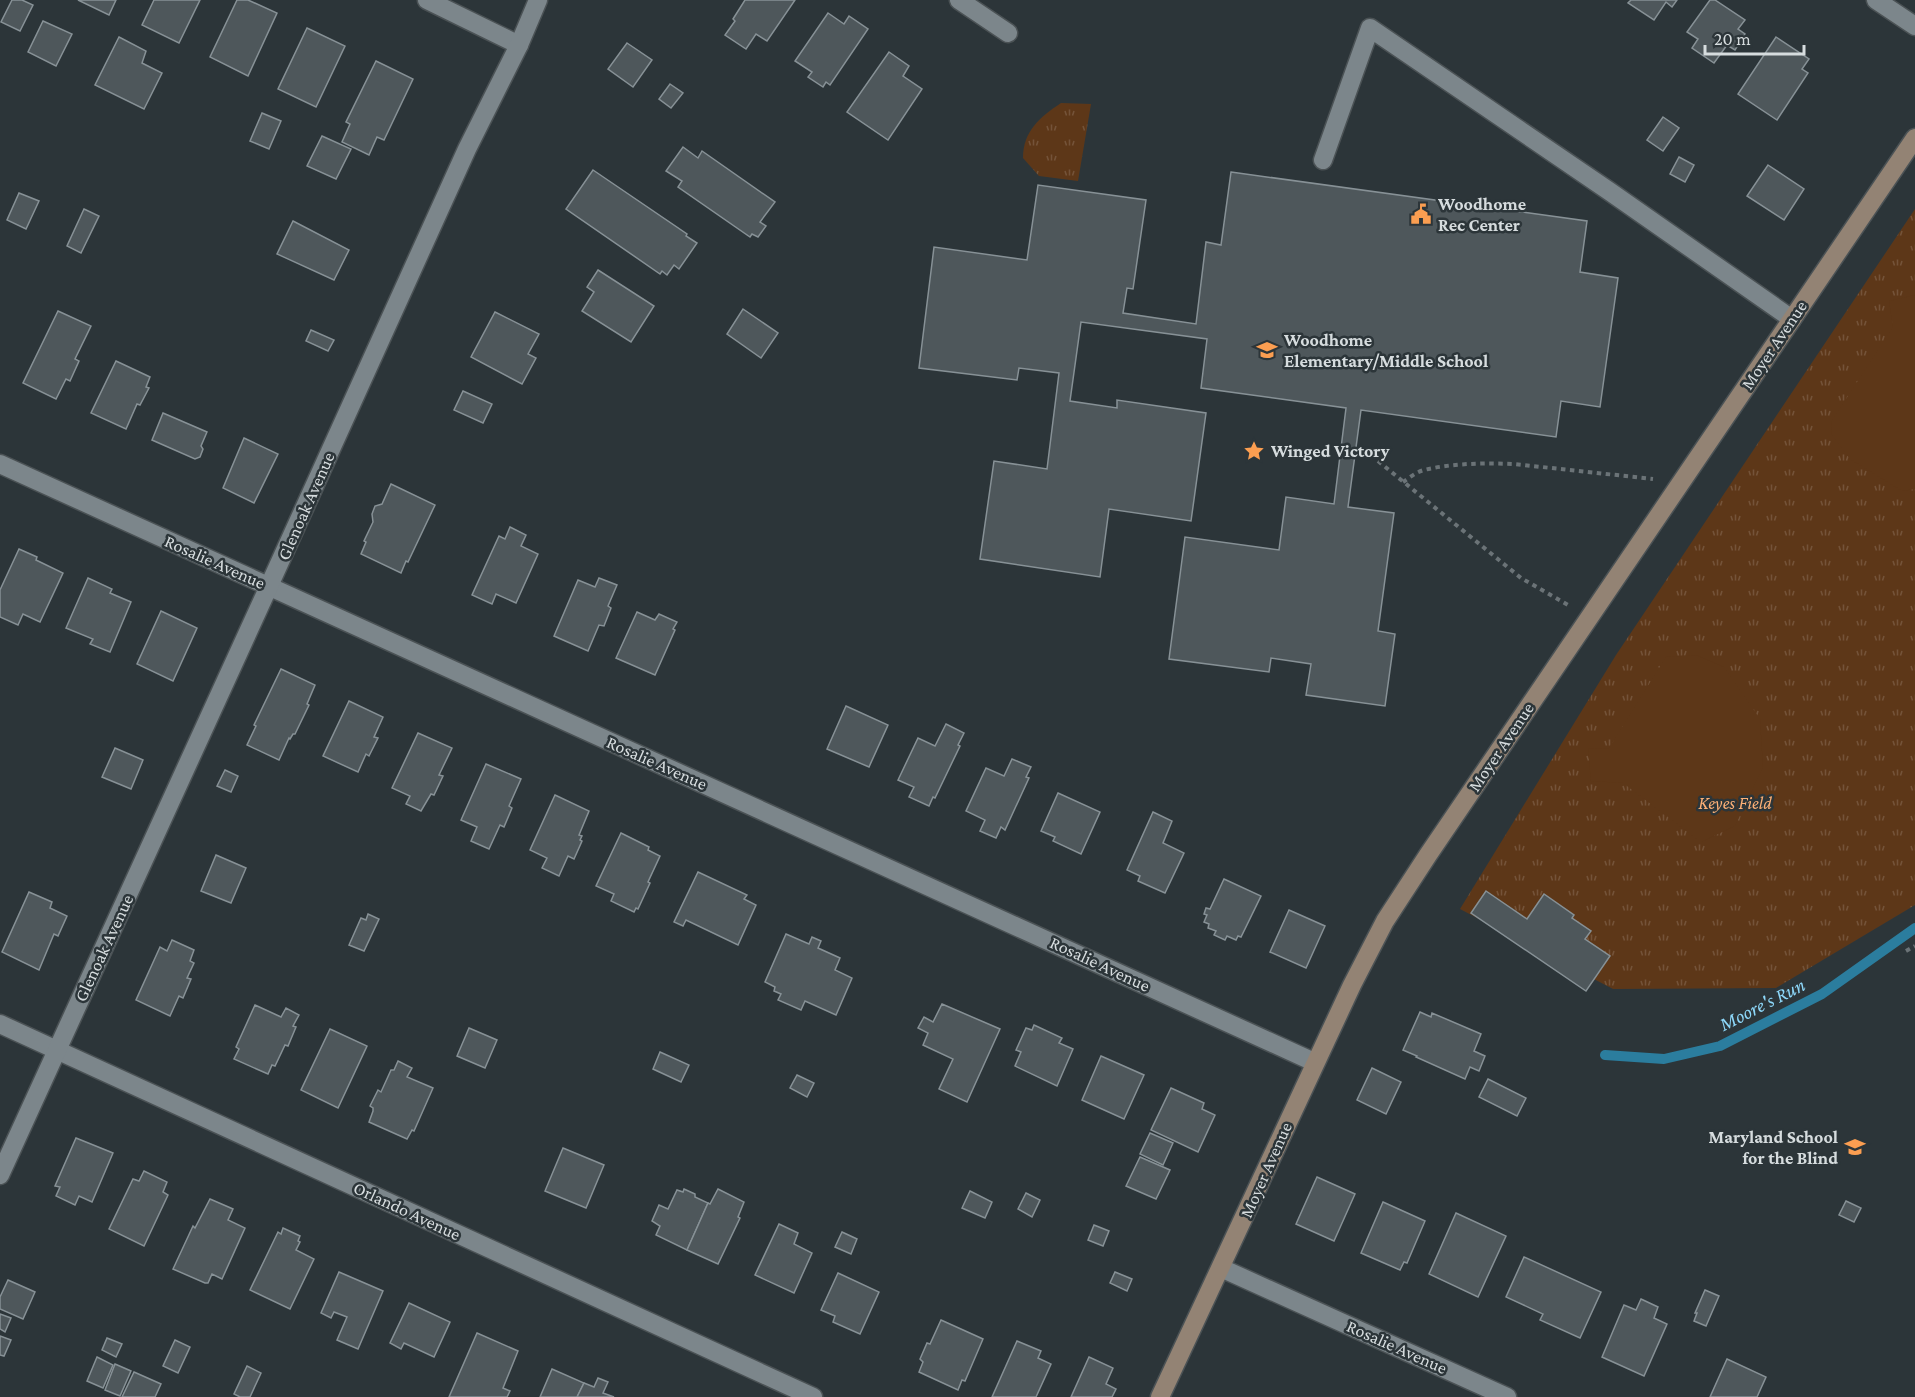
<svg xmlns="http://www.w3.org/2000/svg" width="1915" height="1397" font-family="'Crimson Pro',serif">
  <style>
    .grass { fill: url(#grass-tufts) }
    .pitch { fill: #5d3718 }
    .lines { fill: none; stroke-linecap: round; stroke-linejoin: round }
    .stream { stroke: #2b7d9e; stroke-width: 10 }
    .building { fill: #4e575b; stroke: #879196; stroke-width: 1.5 }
    .lane-casing { stroke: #4b5255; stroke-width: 21 }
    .street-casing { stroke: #4b5255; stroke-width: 21 }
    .secondary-casing { stroke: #4b5255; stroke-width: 21 }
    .path { stroke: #6b7377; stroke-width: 4; stroke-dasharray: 4.5 4.5; stroke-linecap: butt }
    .lane { stroke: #7c868b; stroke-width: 18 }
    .street { stroke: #7c868b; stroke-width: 18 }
    .secondary { stroke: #938374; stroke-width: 18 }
    .labels { text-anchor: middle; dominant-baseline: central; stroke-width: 5; stroke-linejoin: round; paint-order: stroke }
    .poi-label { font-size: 18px; font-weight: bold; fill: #d6dcde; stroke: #2c3539; text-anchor: start }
    .street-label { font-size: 18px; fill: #d6dcde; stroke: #2c3539 }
    .park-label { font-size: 18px; font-style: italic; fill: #fdb076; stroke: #2c3539 }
    .water-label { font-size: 20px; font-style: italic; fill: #8dd7f9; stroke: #2c3539 }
  </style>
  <defs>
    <pattern id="grass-tufts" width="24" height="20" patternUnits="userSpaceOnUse" patternTransform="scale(1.5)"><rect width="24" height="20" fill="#5d3718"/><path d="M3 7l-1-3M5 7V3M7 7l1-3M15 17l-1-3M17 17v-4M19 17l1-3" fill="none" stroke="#745339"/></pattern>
  </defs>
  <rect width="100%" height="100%" fill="#2c3539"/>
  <!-- grass -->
  <g class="grass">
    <path d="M1061,103L1091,104L1078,181L1039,176L1023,158C1023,131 1040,117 1061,103Z"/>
    <polygon points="1915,209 1915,905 1776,988 1613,989 1460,909 1616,655"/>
  </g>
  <!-- pitch -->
  <g class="pitch">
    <polygon points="1915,295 1915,489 1902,491 1850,459 1832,435 1831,422 1893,327 1889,301"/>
    <polygon points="1696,655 1724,667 1760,719 1763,767 1735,826 1701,842 1623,783 1591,781 1588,749 1609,748 1666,657"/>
  </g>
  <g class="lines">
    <!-- stream -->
    <polyline class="stream" points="1605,1055 1664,1059 1720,1046 1822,994 1915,928"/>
  </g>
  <!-- building -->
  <g class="building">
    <polygon points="12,0 22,0 33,5 20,31 1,22"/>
    <polygon points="78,0 116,0 109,15"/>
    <polygon points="154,0 200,0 179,43 142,25"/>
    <polygon points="237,0 248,0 277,13 248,76 210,57"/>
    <polygon points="745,0 795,0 767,41 756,34 746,49 725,35 735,21 733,19"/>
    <polygon points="1631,0 1677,0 1672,7 1666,2 1654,20 1628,3"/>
    <polygon points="1710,0 1715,0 1745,20 1738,29 1745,34 1735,50 1727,45 1714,63 1692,48 1698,39 1687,32"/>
    <polygon points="828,13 844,24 849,16 868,29 830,85 826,82 823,87 808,77 812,72 795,61"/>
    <polygon points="43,21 72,34 56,66 28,52"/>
    <polygon points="307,28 345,46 316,107 278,89"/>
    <polygon points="119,37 146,51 142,63 162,73 144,109 95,85"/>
    <polygon points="1776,37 1809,59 1802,69 1808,73 1777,120 1738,94"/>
    <polygon points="627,43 652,60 633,87 608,69"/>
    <polygon points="889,52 909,66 903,76 922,89 888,140 847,112"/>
    <polygon points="376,61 413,79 384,140 377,137 369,155 342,142 350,124 346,122"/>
    <polygon points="670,84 683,93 671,108 659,99"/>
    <polygon points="262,113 281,121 269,149 250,141"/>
    <polygon points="1663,117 1679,128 1663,151 1647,140"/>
    <polygon points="322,136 351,149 336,179 307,166"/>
    <polygon points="683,147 698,158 702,151 775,202 760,222 766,226 758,237 752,234 750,237 678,187 682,181 666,171"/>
    <polygon points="1679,157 1694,165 1685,182 1670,174"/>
    <polygon points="1768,165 1804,189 1784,220 1747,196"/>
    <polygon points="593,170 687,234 686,236 697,243 679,269 674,265 667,275 662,271 660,274 566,209"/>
    <polygon points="1231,172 1587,221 1580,272 1618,278 1600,407 1561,401 1556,437 1361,410 1348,507 1394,513 1378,631 1395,634 1385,706 1306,695 1311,664 1271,658 1269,672 1169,659 1185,537 1279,550 1286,497 1334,504 1346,408 1201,388 1207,339 1081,322 1070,401 1117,408 1117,400 1206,413 1191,521 1109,509 1100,577 980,559 994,461 1047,469 1059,373 1019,368 1017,380 919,368 934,247 1027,260 1038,185 1146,200 1133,289 1127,288 1123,313 1196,324 1206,242 1221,245"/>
    <polygon points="19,193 39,201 26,229 7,220"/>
    <polygon points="84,209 99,216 81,253 67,246"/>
    <polygon points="293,221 349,250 334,280 277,254"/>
    <polygon points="598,270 654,306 631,342 582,311 594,292 587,287"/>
    <polygon points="743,309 778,333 761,358 727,334"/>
    <polygon points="58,311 91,326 75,359 79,361 70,381 66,379 56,399 23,383"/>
    <polygon points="495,312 539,334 528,354 536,358 522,384 471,357"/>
    <polygon points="311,330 334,340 328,351 306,341"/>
    <polygon points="116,361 150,377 146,387 149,388 140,405 137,404 126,429 91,413"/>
    <polygon points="463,391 492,404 483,423 454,410"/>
    <polygon points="163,413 207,432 201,446 203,449 200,457 195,459 152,440"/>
    <polygon points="244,438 278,454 254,503 223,488"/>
    <polygon points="391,484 435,505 408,562 406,561 401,573 361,554 366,542 364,541 373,522 372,514 375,506 382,504"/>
    <polygon points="510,527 526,535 521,546 538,554 516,603 496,594 492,604 472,595 499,536 505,539"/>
    <polygon points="19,549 37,557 36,560 63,573 40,622 23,614 18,625 0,617 0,590"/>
    <polygon points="88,578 112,589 110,593 131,602 110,652 90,644 93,639 66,628"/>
    <polygon points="599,578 617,585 608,606 611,608 604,626 599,625 588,651 554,636 578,580 595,587"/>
    <polygon points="161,611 197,628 173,681 137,664"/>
    <polygon points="637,612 655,620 659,614 677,622 673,629 675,630 655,675 616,658"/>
    <polygon points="281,669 315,685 307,704 309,705 295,734 293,734 290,739 289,738 279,760 247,745 256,726 254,725"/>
    <polygon points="349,701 383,717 374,737 378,738 369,756 366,754 358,772 323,756"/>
    <polygon points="846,706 888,725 869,767 827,749"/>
    <polygon points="946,724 964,733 958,745 960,746 935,798 933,797 929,806 909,797 914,787 898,780 918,738 935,746"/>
    <polygon points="418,733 452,748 439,775 443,776 434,795 431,794 421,811 406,804 410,796 392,788"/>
    <polygon points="115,748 143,760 131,789 102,777"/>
    <polygon points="1012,759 1031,767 1026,777 1029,778 1005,830 1001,827 996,838 980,831 985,820 966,811 986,768 1004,776"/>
    <polygon points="486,764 521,779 509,806 512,808 504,827 500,825 489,849 471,841 477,827 461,820"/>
    <polygon points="225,770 238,776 231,792 217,786"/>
    <polygon points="1058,793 1100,812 1081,854 1053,841 1055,837 1041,831"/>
    <polygon points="555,795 589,811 579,835 582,836 580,840 582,841 574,859 568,856 559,876 542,868 547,858 530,850"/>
    <polygon points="1153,812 1172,821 1163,843 1184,853 1165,893 1138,881 1140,876 1127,870"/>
    <polygon points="621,833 649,847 648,850 660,856 648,882 650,883 638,909 636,908 634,912 611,901 614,894 596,886"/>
    <polygon points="216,855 246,868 231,903 201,891"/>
    <polygon points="698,872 747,895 744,899 756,905 738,945 686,920 683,926 674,922"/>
    <polygon points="1224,879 1261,896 1241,937 1238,936 1236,940 1227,936 1225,940 1214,935 1216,931 1208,928 1209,924 1204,922 1207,915 1204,914 1206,908 1210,909"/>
    <polygon points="1486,891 1527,919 1544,894 1574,915 1572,918 1591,931 1585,939 1610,956 1586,991 1471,913"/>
    <polygon points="29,892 52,902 50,908 67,916 58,936 54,934 39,970 2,952"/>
    <polygon points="1289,910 1325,926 1306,968 1270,952"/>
    <polygon points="368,914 379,919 364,951 349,945 361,918 366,920"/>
    <polygon points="786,934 809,944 812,937 821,941 818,948 840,958 835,970 852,978 836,1015 805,1001 801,1010 778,1000 781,994 774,991 775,987 765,982"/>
    <polygon points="172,940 194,950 190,961 194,963 187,978 191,979 183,998 179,996 170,1016 136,1000 160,947 167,951"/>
    <polygon points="942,1004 1000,1029 967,1102 939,1089 953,1059 923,1045 928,1033 918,1028 924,1017 933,1022"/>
    <polygon points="255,1005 281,1017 286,1008 299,1015 293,1026 296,1027 288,1046 285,1045 275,1066 272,1065 268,1074 234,1059 239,1049 236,1047"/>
    <polygon points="1420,1012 1431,1017 1432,1013 1481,1034 1474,1051 1485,1056 1479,1071 1470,1067 1465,1079 1416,1057 1417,1056 1403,1050"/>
    <polygon points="1034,1025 1062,1038 1059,1043 1073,1049 1057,1086 1015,1066 1021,1052 1016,1050 1026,1028 1032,1030"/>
    <polygon points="469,1028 497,1040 485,1068 457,1056"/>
    <polygon points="330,1029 367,1046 338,1108 301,1090"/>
    <polygon points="660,1052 689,1065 681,1082 653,1069"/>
    <polygon points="1101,1056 1144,1075 1124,1119 1082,1100"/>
    <polygon points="398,1061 412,1068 407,1077 433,1088 414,1131 412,1130 407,1139 369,1122 373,1111 373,1108 370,1106 378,1090 381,1092 391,1070 394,1070"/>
    <polygon points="1372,1068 1401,1082 1386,1114 1357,1100"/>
    <polygon points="797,1075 814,1083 807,1097 790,1088"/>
    <polygon points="1488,1079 1526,1098 1517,1116 1479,1097"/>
    <polygon points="1171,1088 1204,1103 1202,1109 1215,1115 1198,1152 1151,1130"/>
    <polygon points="1150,1133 1173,1143 1163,1165 1140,1154"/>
    <polygon points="76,1138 113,1153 92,1202 79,1196 75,1205 56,1196 60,1187 55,1186"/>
    <polygon points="563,1148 604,1165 586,1208 545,1191"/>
    <polygon points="1140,1157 1170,1170 1156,1199 1126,1186"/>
    <polygon points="144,1171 167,1182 163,1192 168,1195 144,1246 109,1229 133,1179 139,1181"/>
    <polygon points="1317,1177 1355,1194 1334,1241 1296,1224"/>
    <polygon points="684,1189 695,1194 695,1197 708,1203 687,1250 656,1235 660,1226 652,1221 659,1205 668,1209 677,1190 683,1192"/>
    <polygon points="718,1189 744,1202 738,1217 740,1218 718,1264 687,1250 708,1203 710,1204"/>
    <polygon points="970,1191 992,1202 985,1218 962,1208"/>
    <polygon points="1026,1193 1040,1200 1032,1217 1018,1209"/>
    <polygon points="210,1199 233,1209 228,1220 245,1228 222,1279 212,1274 208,1283 205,1283 173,1269 193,1226 195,1228"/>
    <polygon points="1846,1201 1861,1208 1854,1222 1839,1215"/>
    <polygon points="1383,1202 1425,1221 1407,1263 1404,1262 1400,1270 1361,1253"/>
    <polygon points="1456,1213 1506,1236 1478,1297 1429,1274"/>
    <polygon points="779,1224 798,1233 794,1244 812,1253 794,1293 755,1275"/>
    <polygon points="1094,1225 1109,1231 1103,1246 1088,1240"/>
    <polygon points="283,1228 300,1236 298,1241 300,1242 296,1250 314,1259 290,1309 250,1290 278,1232 281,1234"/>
    <polygon points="842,1232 857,1239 851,1254 835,1247"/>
    <polygon points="1524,1257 1601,1292 1580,1338 1540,1320 1543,1314 1506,1297"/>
    <polygon points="339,1272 383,1291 358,1349 337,1340 347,1317 334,1312 331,1318 321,1313"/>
    <polygon points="1115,1272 1132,1279 1127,1291 1110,1283"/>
    <polygon points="838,1273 879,1292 860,1334 833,1322 835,1316 821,1310"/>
    <polygon points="8,1280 35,1292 23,1319 0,1309 0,1297"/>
    <polygon points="1705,1290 1719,1296 1706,1326 1694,1321 1697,1313 1695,1313"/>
    <polygon points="1641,1299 1658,1307 1654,1318 1667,1324 1644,1376 1602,1357 1624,1305 1636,1310"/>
    <polygon points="409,1303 450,1322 434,1357 404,1343 401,1349 390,1343"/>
    <polygon points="0,1314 11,1318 5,1332 0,1329"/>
    <polygon points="941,1320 983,1339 965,1381 962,1380 958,1390 919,1372 923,1362 920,1359 927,1343 930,1344"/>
    <polygon points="477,1333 518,1351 503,1388 510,1391 507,1397 449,1397"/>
    <polygon points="0,1336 11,1340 4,1356 0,1355"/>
    <polygon points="107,1338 122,1344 116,1357 102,1350"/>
    <polygon points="175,1340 190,1347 178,1373 163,1366"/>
    <polygon points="1017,1341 1041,1351 1038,1358 1051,1364 1036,1397 992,1397"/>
    <polygon points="97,1357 113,1365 103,1388 87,1381"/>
    <polygon points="1089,1357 1113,1368 1106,1384 1116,1389 1112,1397 1071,1397"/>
    <polygon points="1727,1359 1766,1377 1757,1397 1710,1397"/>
    <polygon points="115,1364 131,1371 120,1396 105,1390"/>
    <polygon points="247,1366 261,1373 250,1397 240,1397 234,1394"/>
    <polygon points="552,1369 584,1383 577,1397 540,1397"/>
    <polygon points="134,1372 161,1384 155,1397 122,1397"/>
    <polygon points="598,1378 608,1382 603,1393 614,1397 577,1397 584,1383 594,1387"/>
  </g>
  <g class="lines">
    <!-- lane casing -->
    <g class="lane-casing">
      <polyline id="lane" points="1323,160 1370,28 1609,191 1792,319"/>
    </g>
    <!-- street casing -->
    <g class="street-casing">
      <g id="street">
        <polyline points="427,0 519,45"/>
        <polyline points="959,0 1008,33"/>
        <polyline points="1876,0 1915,26"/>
        <polyline points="0,464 1314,1062"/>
        <polyline points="0,1024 813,1397"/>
        <polyline points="0,1175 269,586 467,149 519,45 538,0"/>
        <polyline points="1221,1268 1507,1397"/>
      </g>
    </g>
    <!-- secondary casing -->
    <g class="secondary-casing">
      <polyline id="secondary" points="1160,1397 1352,985 1385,921 1428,855 1915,138"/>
    </g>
    <!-- path -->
    <g class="path">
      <polyline points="1378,461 1521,578 1568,605"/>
      <path d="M1403,482C1409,478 1416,472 1424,470C1453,463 1484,463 1514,464L1653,479"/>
      <polyline points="1906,951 1915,946"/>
    </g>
    <!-- lane -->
    <use href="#lane" class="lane"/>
    <!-- street -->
    <use href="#street" class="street"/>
    <!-- secondary -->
    <use href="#secondary" class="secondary"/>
  </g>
  <!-- icons -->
  <defs>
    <g id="civic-bare" transform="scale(1.62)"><path d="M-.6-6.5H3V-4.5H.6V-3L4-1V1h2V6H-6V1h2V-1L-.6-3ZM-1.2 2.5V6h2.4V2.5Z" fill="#fb9e51" stroke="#2c3539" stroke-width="2.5" paint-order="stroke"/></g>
    <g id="school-bare" transform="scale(1.62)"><path d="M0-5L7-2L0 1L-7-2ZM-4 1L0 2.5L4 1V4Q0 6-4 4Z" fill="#fb9e51" stroke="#2c3539" stroke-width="2.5" paint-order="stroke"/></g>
    <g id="sight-bare" transform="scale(1.62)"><path d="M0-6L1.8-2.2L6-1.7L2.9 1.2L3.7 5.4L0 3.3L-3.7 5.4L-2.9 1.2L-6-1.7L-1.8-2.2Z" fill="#fb9e51" stroke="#2c3539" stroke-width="2.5" paint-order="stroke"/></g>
  </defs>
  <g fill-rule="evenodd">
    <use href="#civic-bare" x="1421" y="214"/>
    <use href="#school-bare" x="1267" y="350"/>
    <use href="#sight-bare" x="1254" y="451"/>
    <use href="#school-bare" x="1855" y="1147"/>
  </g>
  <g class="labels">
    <!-- poi labels -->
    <g class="poi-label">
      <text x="1438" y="204">Woodhome<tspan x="1438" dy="21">Rec Center</tspan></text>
      <text x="1284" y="340">Woodhome<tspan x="1284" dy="21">Elementary/Middle School</tspan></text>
      <text x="1271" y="451">Winged Victory</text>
      <text x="1838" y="1137" text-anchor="end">Maryland School<tspan x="1838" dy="21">for the Blind</tspan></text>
    </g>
    <!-- street labels -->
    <g class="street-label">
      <text transform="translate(1774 345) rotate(-56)">Moyer Avenue</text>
      <text transform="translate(306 506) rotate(-66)">Glenoak Avenue</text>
      <text transform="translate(215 562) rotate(24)">Rosalie Avenue</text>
      <text transform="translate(1501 747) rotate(-56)">Moyer Avenue</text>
      <text transform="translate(657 763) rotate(24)">Rosalie Avenue</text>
      <text transform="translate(104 948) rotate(-65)">Glenoak Avenue</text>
      <text transform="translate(1100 964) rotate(25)">Rosalie Avenue</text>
      <text transform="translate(1266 1170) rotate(-66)">Moyer Avenue</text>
      <text transform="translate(407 1211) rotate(25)">Orlando Avenue</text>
      <text transform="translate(1397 1347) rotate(24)">Rosalie Avenue</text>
    </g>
    <!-- park labels -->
    <g class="park-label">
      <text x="1735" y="803">Keyes Field</text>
    </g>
    <!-- water labels -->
    <g class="water-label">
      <text transform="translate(1762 1004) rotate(-27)">Moore's Run</text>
    </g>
  </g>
  <!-- scale -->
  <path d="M1705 45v9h99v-9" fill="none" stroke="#d6dcde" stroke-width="3"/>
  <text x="1714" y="45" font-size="18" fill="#d6dcde" stroke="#2c3539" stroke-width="4.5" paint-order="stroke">20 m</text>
</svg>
